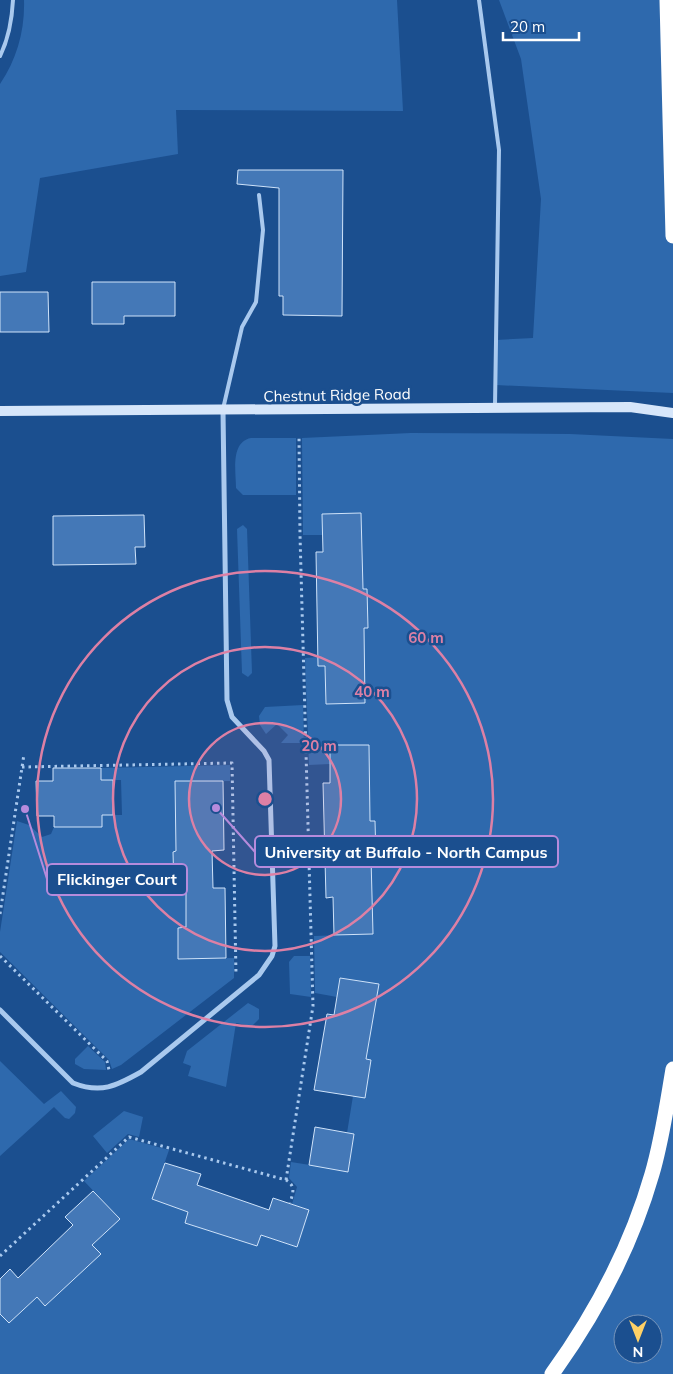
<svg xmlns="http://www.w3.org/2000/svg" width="673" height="1374" font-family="Mulish,sans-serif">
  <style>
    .green { fill: #2e69ad; fill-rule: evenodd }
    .building { fill: #4478b7; stroke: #cfe3fa }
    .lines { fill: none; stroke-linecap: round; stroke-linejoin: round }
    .path { stroke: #a9c9ee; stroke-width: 3; stroke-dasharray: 2.5 4; stroke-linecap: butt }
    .lane { stroke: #a9c9ee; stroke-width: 4 }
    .street { stroke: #a9c9ee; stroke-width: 5 }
    .secondary { stroke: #d6e6fa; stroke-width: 10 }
    .highway { stroke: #fff; stroke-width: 15 }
    .ring { fill: none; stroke: #dd80a5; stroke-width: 2.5 }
    .labels { text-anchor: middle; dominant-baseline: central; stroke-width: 5; stroke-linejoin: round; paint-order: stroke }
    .street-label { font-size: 15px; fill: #fff; stroke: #1b4f8f }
    .centre { fill: #dd80a5; stroke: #1b4f8f; stroke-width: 2.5 }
    .ring-label { font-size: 15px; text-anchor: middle; font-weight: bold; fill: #dd80a5; stroke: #1b4f8f; stroke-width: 5; stroke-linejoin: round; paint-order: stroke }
    .leader { fill: none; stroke: #b68bdc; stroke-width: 2 }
    .callout-dot { fill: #b68bdc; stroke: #1b4f8f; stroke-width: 2 }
    .callout { fill: #1b4f8f; stroke: #b68bdc; stroke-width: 2 }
    .callout-label { font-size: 16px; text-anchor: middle; font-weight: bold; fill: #fff }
  </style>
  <rect width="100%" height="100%" fill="#1b4f8f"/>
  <!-- green -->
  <g class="green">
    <path d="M24,0H397L403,111L176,110L178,154L40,178L26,272L0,276V84C17,59 25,30 24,0Z"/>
    <polygon points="499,0 673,0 673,393 496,385 496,340 533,338 541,199 521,59"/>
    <path d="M411,433L570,434L673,439V1374H0V1314L9,1323L37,1297L45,1306L100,1254L92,1245L120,1219L84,1181L129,1139L169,1150L152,1199L188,1212L185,1223L257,1246L261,1235L297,1247L309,1210L292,1204L297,1187L289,1178L291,1162L348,1171L354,1134L347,1133L353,1096L365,1097L371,1060L359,1058L378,984L340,978L337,997L315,993L314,936L373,934L372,897L364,859L376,858L375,821H363L369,782V745H330V764L309,765L305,658L318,657V666H325L326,704L365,703L364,666L356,628L368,627L367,589H356L362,551L361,513L322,514V535H303L302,438ZM623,1324H653V1354H623Z"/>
    <path d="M251,438H296V495H243L236,488C236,472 230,442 251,438Z"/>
    <polygon points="243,525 247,529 252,673 248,677 242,673 237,529"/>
    <polygon points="303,705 304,743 281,743 288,735 277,724 266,734 260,725 259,716 265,707"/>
    <polygon points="230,765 230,781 175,782 185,851 173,852 174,889 186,889 186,927 178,928 178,959 234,958 234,978 121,1065 112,1069 109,1060 0,952 0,932 17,821 29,825 42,837 51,834 54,827 102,827 102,815 122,815 121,780 101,780 101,768"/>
    <polygon points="294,956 310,956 311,997 290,994 289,962"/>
    <polygon points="248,1003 259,1009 259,1019 252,1026 236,1023 226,1087 188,1076 191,1066 183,1063 187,1051"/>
    <polygon points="88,1046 105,1062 106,1070 84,1069 75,1064 75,1059"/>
    <polygon points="0,1061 44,1104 61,1091 76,1107 75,1113 69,1119 65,1118 54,1107 0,1156"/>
    <polygon points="124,1111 143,1117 139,1137 128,1134 107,1153 93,1136"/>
  </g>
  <!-- building -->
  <g class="building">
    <polygon points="238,170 343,170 342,316 283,315 283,296 279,296 279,188 237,184"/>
    <polygon points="92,282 175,282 175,316 124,316 124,324 92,324"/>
    <polygon points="0,292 48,292 49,332 0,332"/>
    <polygon points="361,513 363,589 367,589 368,628 364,628 365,703 326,704 325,666 318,666 316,552 323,552 322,514"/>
    <polygon points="144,515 145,547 135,547 136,564 53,565 53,516"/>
    <polygon points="330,745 369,745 370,821 375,821 376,858 371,858 373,934 334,935 333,897 326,898 325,860 323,783 330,783"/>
    <polygon points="53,768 101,768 101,780 113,780 113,815 102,815 102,827 54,827 54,816 37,816 36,781 53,781"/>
    <polygon points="175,781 223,781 224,850 212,851 213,888 225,888 226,958 178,959 178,928 186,927 186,889 174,889 173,852 176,851"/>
    <polygon points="340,978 379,984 366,1059 371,1060 365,1098 314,1090 327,1014 334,1015"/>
    <polygon points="315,1127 354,1134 348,1172 309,1165"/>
    <polygon points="165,1163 201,1174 197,1185 269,1210 273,1198 309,1210 297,1247 261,1235 257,1246 185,1223 188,1212 152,1199"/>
    <polygon points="93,1191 120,1219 92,1245 101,1254 45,1306 37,1297 9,1323 0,1314 0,1279 10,1269 18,1278 73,1225 65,1217"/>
  </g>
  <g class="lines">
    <!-- path -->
    <g class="path">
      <polyline points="22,767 232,763 236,975"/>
      <polyline points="0,914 24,754"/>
      <polyline points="0,956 107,1061 109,1070"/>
      <polyline points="286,1180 313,1006 300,535 299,436"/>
      <path d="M0,1256L129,1137L286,1180C296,1186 293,1193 290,1203"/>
    </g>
    <!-- lane -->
    <g class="lane">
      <polyline points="479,0 499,150 495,406"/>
      <path d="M0,56C9,38 12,20 13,0"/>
      <polyline points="223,409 242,327 256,302 263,230 259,195"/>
    </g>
    <!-- street -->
    <path class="street" d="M0,1010L73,1083C101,1094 116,1086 141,1072L259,975L272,956L275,946L269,760L264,751L232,717L227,700L223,411"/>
    <!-- secondary -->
    <polyline class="secondary" points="0,411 630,407 673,413"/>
    <!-- highway -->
    <g class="highway">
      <polyline points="667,0 673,236"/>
      <path d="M552,1374C596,1313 631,1247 652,1174C662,1140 667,1104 673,1069"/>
    </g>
  </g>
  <!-- distance rings -->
  <circle cx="265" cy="799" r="76" fill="#dd80a5" fill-opacity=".12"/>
  <g class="ring">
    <circle cx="265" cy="799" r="76"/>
    <circle cx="265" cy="799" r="152"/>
    <circle cx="265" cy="799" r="228"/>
  </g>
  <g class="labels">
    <!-- street labels -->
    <g class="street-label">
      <text transform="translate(337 395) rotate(-1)">Chestnut Ridge Road</text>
    </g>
  </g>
  <circle cx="265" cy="799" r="8" class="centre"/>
  <g class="ring-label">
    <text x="426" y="643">60 m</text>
    <text x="372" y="697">40 m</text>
    <text x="319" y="751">20 m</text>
  </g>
  <!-- callouts -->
  <path class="leader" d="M216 808L255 852M25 809L47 879"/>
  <g class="callout-dot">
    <circle cx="216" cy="808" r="5"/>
    <circle cx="25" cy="809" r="5"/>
  </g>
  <g class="callout">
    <rect x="255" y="836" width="303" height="31" rx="5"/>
    <rect x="47" y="864" width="140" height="31" rx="5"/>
  </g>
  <g class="callout-label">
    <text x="406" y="858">University at Buffalo - North Campus</text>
    <text x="117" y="885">Flickinger Court</text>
  </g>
  <!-- north arrow -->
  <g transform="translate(638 1339) rotate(180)"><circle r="24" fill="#1b4f8f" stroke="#7695bc"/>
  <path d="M0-4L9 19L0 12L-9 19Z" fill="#ffd166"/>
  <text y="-8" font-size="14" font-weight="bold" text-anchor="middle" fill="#ffffff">N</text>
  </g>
  <!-- scale -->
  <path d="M503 32v8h76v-8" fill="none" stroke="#ffffff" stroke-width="2.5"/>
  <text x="510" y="32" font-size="15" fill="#ffffff" stroke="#1b4f8f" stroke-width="4" paint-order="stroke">20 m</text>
</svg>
